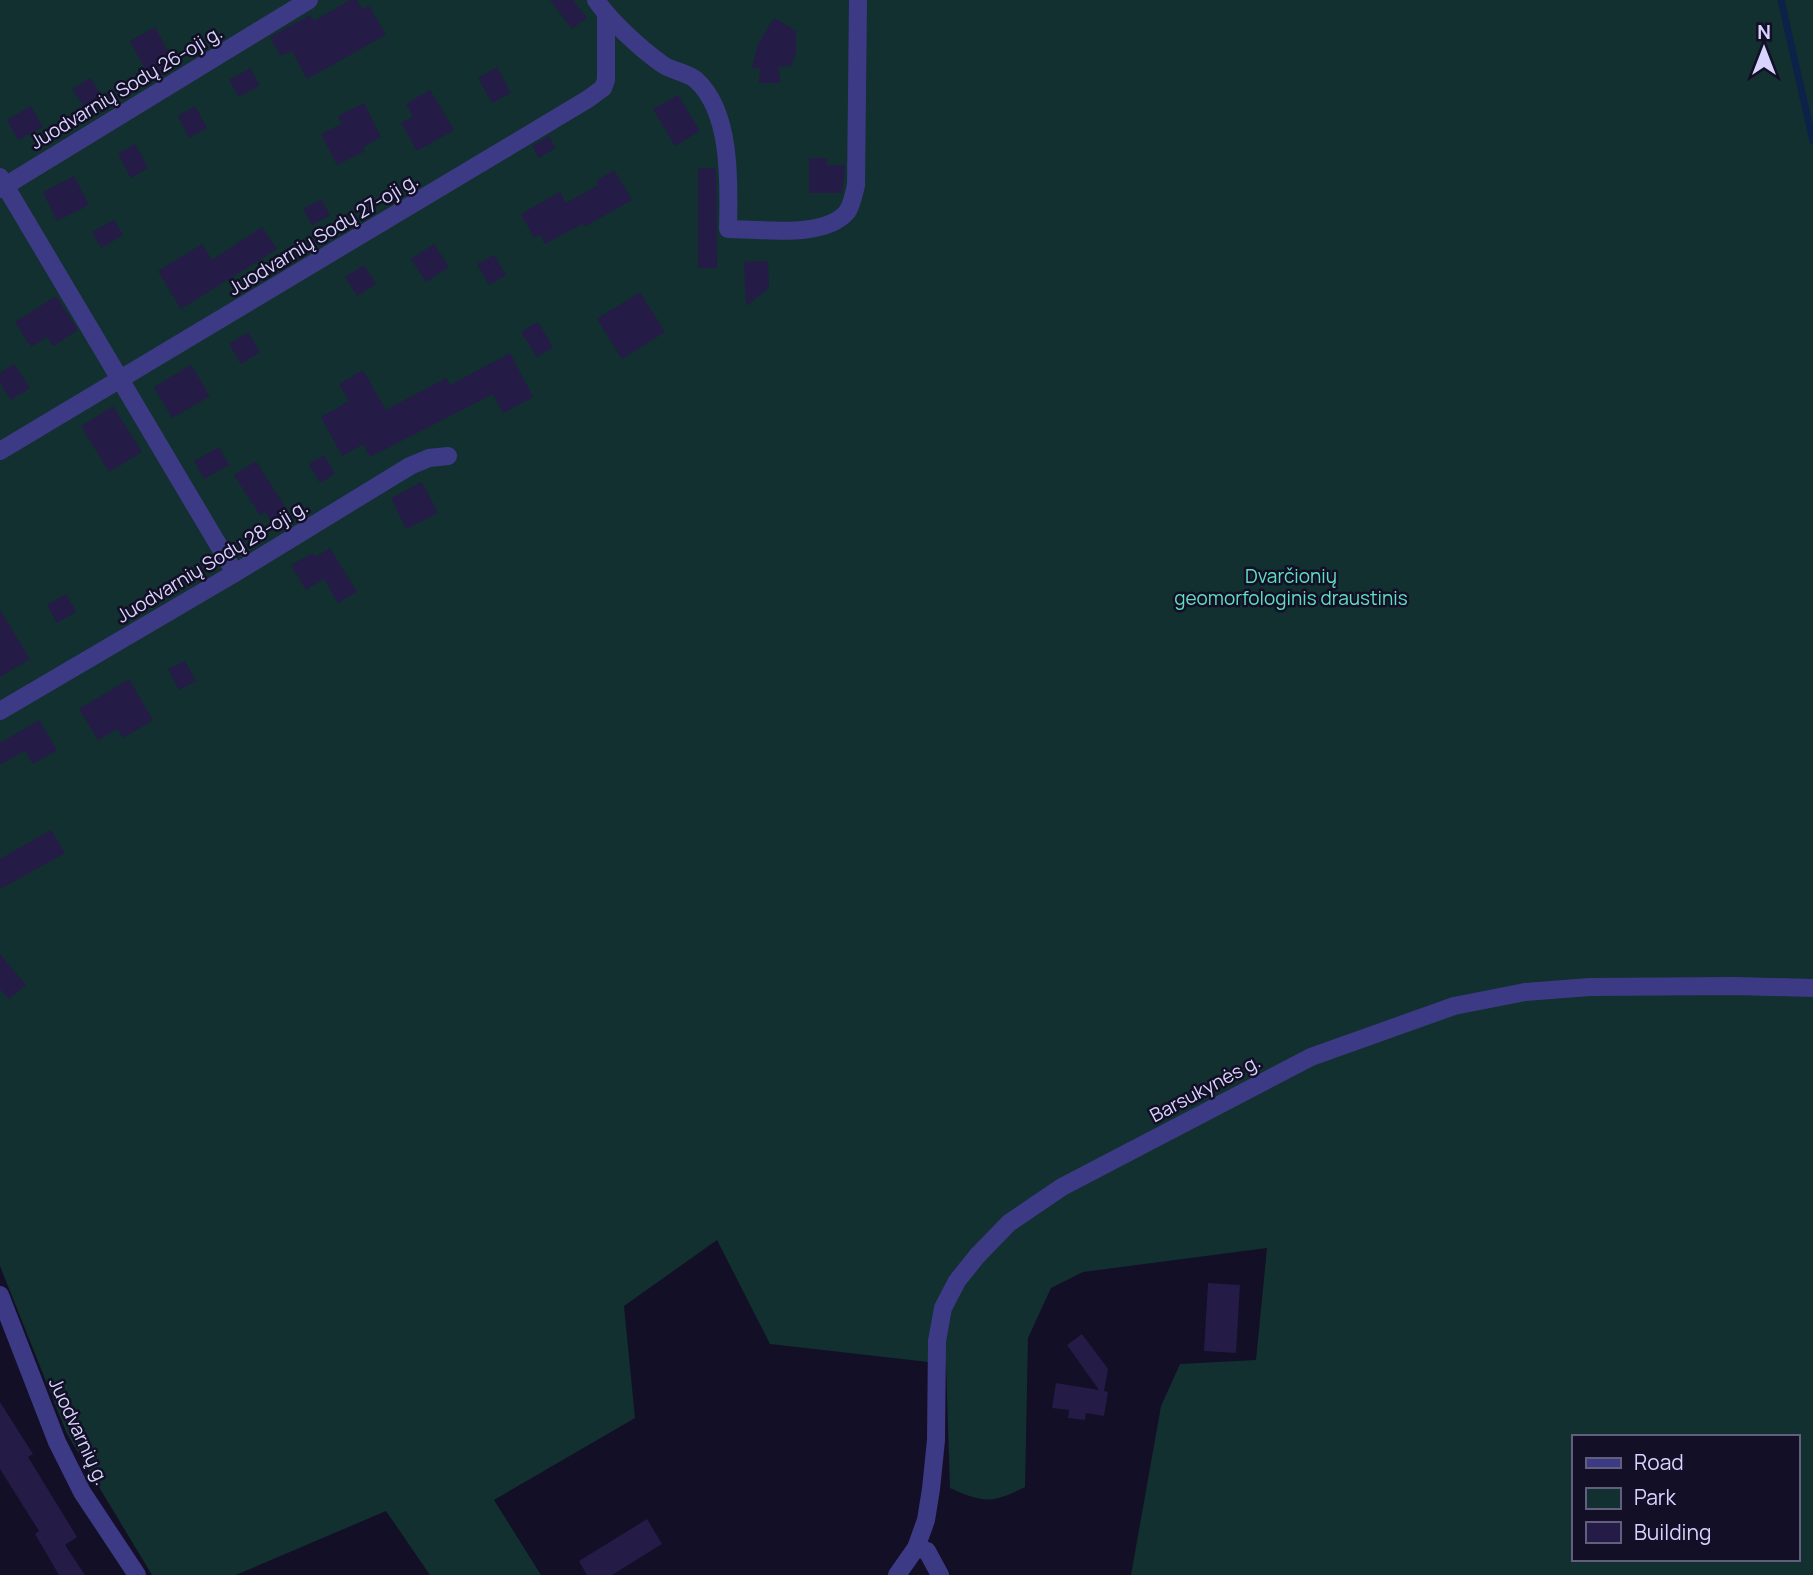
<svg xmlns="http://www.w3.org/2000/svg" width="1813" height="1575" font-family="Manrope,sans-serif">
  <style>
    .green { fill: #12302f; fill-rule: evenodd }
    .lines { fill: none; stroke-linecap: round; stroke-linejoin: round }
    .stream { stroke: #0c2248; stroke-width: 7 }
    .building { fill: #241b47 }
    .minor { stroke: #3d3a85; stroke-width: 18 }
    .labels { text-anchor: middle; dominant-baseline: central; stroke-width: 5; stroke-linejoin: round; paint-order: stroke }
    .street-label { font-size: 19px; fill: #d9d4ff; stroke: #130f26 }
    .park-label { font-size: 19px; fill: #5fe0c0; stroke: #130f26 }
  </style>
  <rect width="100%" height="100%" fill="#130f26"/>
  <!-- green -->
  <path class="green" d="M0,0H1813V1575H1131L1161,1406L1180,1364L1256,1360L1267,1248L1083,1272L1051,1288L1028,1338L1025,1487C991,1504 984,1503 950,1488L946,1364L770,1344L717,1240L624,1306L635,1418L494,1500L541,1575H430L386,1511L236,1575H152L67,1434L0,1266ZM1573,1437H1797V1559H1573Z"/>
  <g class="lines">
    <!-- stream -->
    <polyline class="stream" points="1781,0 1813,141"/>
  </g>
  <!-- building -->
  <g class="building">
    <polygon points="350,0 357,0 362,9 369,6 386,35 307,79 292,51 281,56 270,37 310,15 314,21"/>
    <polygon points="550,0 573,0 587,18 572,29"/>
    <polygon points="774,18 796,31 796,54 791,66 779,67 780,83 759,83 760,68 752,68 758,44"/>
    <polygon points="155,27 175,65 150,78 130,41"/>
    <polygon points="497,67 511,93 492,103 478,78"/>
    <polygon points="250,68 260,85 239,97 229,80"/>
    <polygon points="90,78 102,96 84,107 72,89"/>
    <polygon points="430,90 454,130 417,151 401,123 413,116 406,104"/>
    <polygon points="678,95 700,131 675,146 653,109"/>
    <polygon points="364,103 381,137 363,147 365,151 337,165 321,134 342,124 338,116"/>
    <polygon points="31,106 43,127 18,140 7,120"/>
    <polygon points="195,106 207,128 189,138 178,116"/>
    <polygon points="549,136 555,148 539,158 532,146"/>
    <polygon points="135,144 148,168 131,178 118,154"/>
    <polygon points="809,158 827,158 827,165 845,165 842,193 809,193"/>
    <polygon points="698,168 716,168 717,268 698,268"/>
    <polygon points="614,170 632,200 584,227 582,224 545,244 540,235 534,238 521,214 560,192 566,203 599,185 596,181"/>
    <polygon points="74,176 89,205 57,221 43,192"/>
    <polygon points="321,199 330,215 312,225 303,209"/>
    <polygon points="114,220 123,235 101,248 92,232"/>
    <polygon points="262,227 277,249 181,309 158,271 202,244 212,260"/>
    <polygon points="434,244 449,267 426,282 411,259"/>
    <polygon points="494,255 506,275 489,285 477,264"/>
    <polygon points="768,261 769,288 746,306 744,262"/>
    <polygon points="364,265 376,284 357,296 345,277"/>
    <polygon points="640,292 665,332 622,359 597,319"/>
    <polygon points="56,296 78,330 53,346 47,337 31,347 15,322"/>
    <polygon points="538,322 553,347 537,357 521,332"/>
    <polygon points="248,332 260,352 241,364 229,344"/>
    <polygon points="510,353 533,397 503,413 493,394 370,457 363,444 342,456 321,417 349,401 339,384 363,370 386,410 446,378 450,385"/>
    <polygon points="14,364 30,388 11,400 0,383 0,373"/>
    <polygon points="191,365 210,396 172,418 154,387"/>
    <polygon points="113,406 142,452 109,472 81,426"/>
    <polygon points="219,447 229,465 204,479 194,461"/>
    <polygon points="324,455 335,474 320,483 309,464"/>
    <polygon points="256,461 291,516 274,526 265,512 260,515 234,475"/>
    <polygon points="422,482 438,513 406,529 391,498"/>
    <polygon points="330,548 357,592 338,603 324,579 306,590 291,565 313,553 315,557"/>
    <polygon points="66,594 76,612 57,623 47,605"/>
    <polygon points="0,610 30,659 0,677"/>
    <polygon points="185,661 196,681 179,690 168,669"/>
    <polygon points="129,679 153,720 123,738 118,729 98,740 79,709"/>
    <polygon points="39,720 57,750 33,764 25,751 0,765 0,743"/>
    <polygon points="51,830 65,853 0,889 0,859"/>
    <polygon points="0,954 26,985 9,999 0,989"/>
    <polygon points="1208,1283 1240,1285 1236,1353 1204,1351"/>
    <polygon points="1082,1334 1108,1369 1104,1391 1108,1392 1104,1416 1086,1413 1085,1420 1068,1418 1069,1410 1052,1408 1056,1383 1099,1390 1067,1345"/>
    <polygon points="0,1402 33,1454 28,1457 77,1537 65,1545 85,1575 59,1575 35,1534 39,1531 0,1469"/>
    <polygon points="647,1519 662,1544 612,1575 587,1575 579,1561"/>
  </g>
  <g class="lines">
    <!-- minor -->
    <g class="minor">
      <path d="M596,0C610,21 641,49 662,64C671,71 687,72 696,80C732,112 729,185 728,229C761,229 824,239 847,212C852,205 854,193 856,185L858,0"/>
      <polyline points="0,177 235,573"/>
      <polyline points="0,189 309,0"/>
      <polyline points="0,451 588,99 603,88 606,80 606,15"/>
      <polyline points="0,711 235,573 410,466 429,458 448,456"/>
      <polyline points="0,1295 57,1442 82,1492 137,1575"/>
      <polyline points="916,1548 927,1551 940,1575"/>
      <polyline points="897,1575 916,1548 926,1520 931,1489 936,1440 937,1341 943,1308 957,1281 977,1256 1009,1223 1062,1187 1311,1057 1454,1006 1525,992 1590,987 1735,986 1813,988"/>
    </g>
  </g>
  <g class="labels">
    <!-- street labels -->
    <g class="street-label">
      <text transform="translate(126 87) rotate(-31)">Juodvarnių Sodų 26-oji g.</text>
      <text transform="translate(323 234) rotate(-31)">Juodvarnių Sodų 27-oji g.</text>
      <text transform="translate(212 561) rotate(-31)">Juodvarnių Sodų 28-oji g.</text>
      <text transform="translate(1205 1088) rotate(-28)">Barsukynės g.</text>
      <text transform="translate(79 1431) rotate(65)">Juodvarnių g.</text>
    </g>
    <!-- park labels -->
    <g class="park-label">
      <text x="1291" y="576">Dvarčionių<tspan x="1291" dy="22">geomorfologinis draustinis</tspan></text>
    </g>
  </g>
  <!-- legend -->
  <rect x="1572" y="1435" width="228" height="126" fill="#130f26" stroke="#625e7d" stroke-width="2"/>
  <rect x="1586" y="1458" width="35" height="10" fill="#3d3a85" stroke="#625e7d" stroke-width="2"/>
  <text x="1634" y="1470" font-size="21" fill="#d9d4ff">Road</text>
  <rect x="1586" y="1488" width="35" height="21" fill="#12302f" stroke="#625e7d" stroke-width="2"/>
  <text x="1634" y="1505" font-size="21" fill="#d9d4ff">Park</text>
  <rect x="1586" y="1522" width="35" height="21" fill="#241b47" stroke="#625e7d" stroke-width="2"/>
  <text x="1634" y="1540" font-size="21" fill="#d9d4ff">Building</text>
  <!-- north arrow -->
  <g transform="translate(1764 49)" stroke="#130f26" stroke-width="5" paint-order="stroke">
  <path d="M0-5L12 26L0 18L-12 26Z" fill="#d9d4ff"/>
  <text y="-10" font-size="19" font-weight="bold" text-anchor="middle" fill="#d9d4ff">N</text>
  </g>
</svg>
